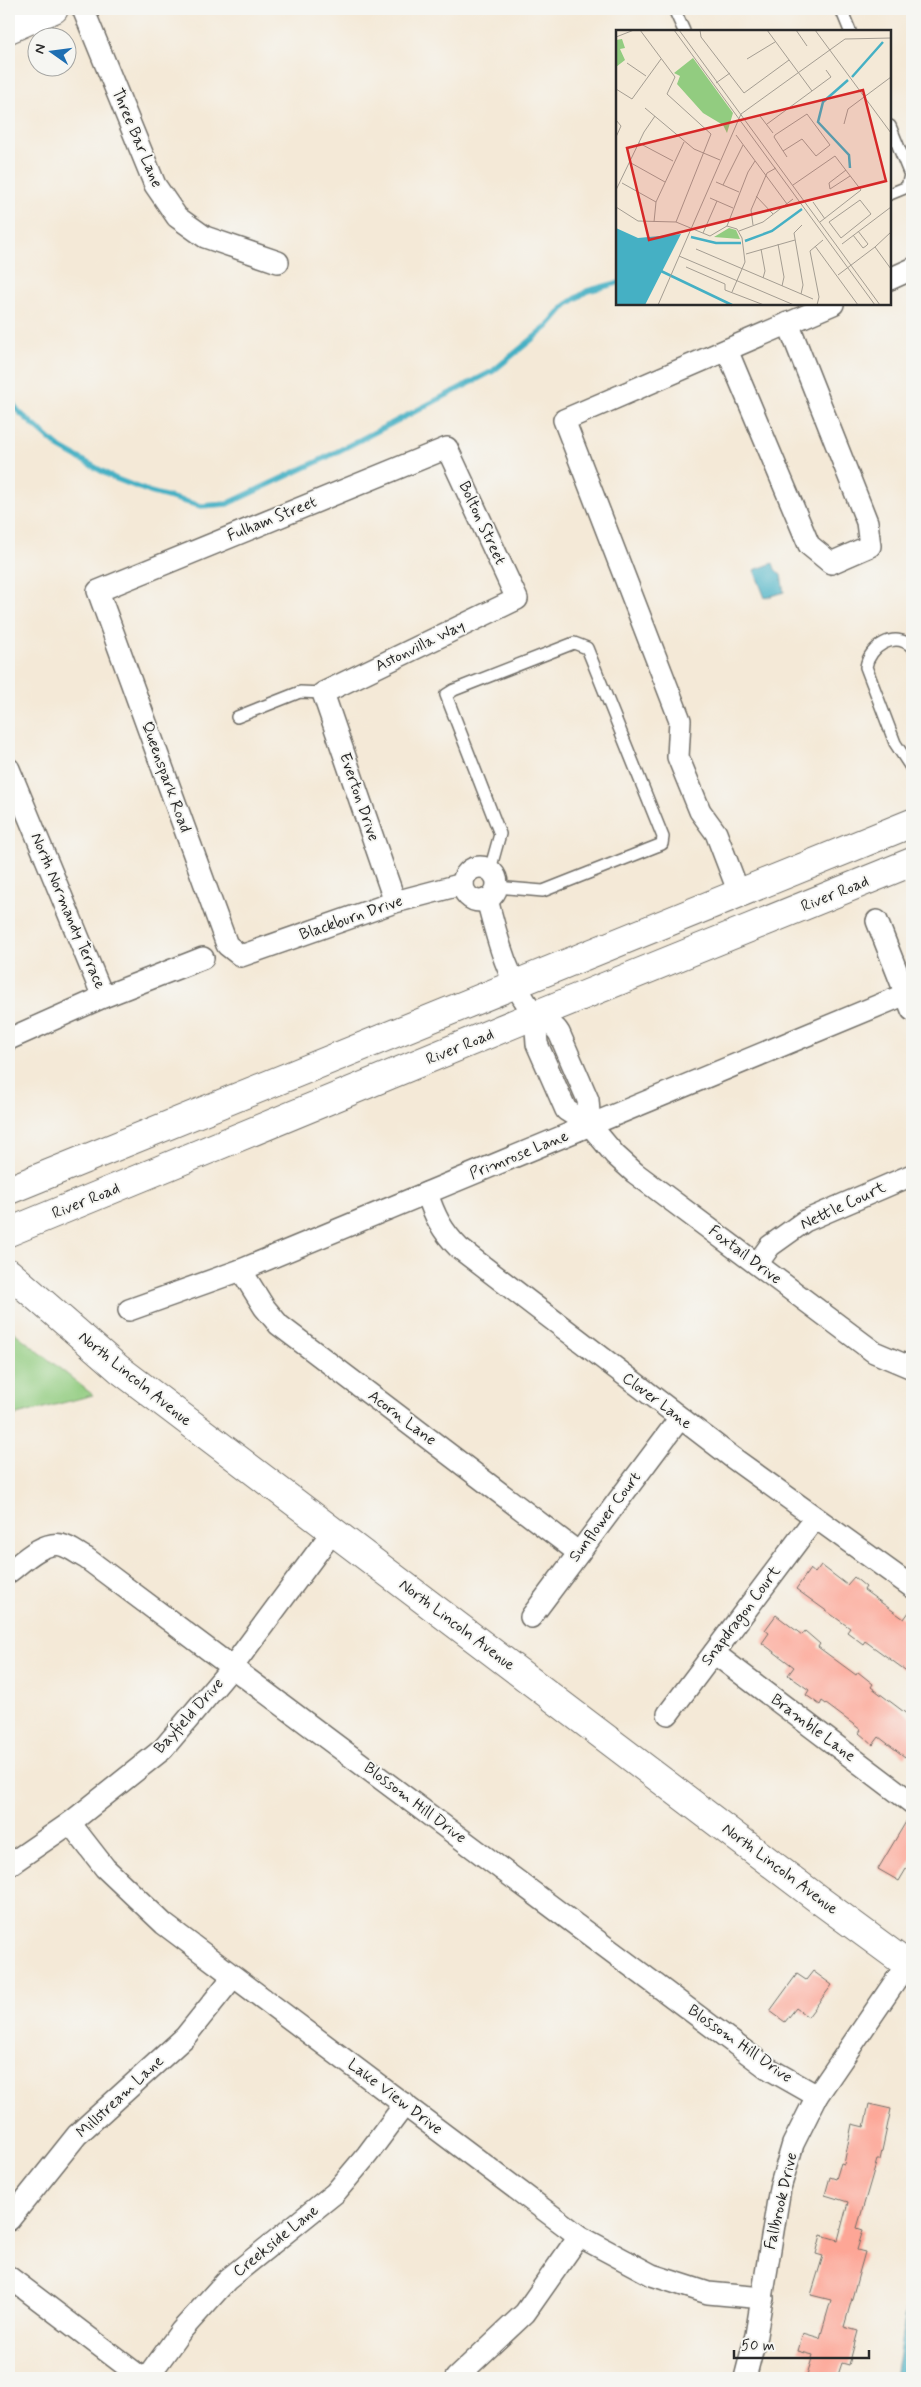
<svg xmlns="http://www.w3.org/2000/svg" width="921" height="2387" font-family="Mynerve,sans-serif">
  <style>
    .green { fill: #92cc80; stroke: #5e7c56 }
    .water { fill: #45b0c4; stroke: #386e78 }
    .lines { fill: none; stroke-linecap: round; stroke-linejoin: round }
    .stream { stroke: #45b0c4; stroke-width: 5.5 }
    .building { fill: #fda696 }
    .lane-casing { stroke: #716e67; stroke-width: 14 }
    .street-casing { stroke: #716e67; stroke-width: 24 }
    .secondary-casing { stroke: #716e67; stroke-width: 30 }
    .primary-casing { stroke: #716e67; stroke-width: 30 }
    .lane { stroke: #fff; stroke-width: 11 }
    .street { stroke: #fff; stroke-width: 21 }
    .secondary { stroke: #fff; stroke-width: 28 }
    .primary { stroke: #fff; stroke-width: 28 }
    .labels { text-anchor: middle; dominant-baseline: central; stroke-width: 4; stroke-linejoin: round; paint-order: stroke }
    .street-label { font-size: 16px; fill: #2b2b2b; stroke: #f6f6f2 }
    .inset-river { fill: none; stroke: #45b0c4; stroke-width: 2.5 }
    .inset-road { fill: none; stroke: #a49d92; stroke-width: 1 }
    .view { fill: #d62828; fill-opacity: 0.15; stroke: #d62828; stroke-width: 2.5 }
    .inset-edge { fill: none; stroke: #2b2b2b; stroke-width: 2.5 }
  </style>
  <rect width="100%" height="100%" fill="#f6f6f2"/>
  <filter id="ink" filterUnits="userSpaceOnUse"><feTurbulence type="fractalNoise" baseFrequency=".02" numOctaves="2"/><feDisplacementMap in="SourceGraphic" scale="10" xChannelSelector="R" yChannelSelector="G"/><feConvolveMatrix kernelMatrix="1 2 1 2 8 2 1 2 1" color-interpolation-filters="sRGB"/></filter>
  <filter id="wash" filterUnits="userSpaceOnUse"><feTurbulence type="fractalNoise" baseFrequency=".0096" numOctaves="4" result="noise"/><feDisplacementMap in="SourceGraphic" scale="20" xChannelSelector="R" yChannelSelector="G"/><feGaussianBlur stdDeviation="1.12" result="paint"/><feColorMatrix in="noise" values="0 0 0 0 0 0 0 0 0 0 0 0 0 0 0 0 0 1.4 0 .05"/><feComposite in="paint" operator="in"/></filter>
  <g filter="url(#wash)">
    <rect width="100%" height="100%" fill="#f4e9d7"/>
    <!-- green -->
    <polygon class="green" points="9,1328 93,1395 9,1417"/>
    <!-- water -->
    <g class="water">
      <polygon points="773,563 775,569 781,575 784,592 765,598 754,570"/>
      <polygon points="912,2273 912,2378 895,2378"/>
    </g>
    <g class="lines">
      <!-- stream -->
      <g class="stream">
        <polyline points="713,304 714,304"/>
        <polyline points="9,398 19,412 59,447 114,478 150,492 201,506 227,504 323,459 493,371 548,326 566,305 587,291 617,283"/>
      </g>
    </g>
    <g id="blocks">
      <!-- building -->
      <g class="building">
        <polygon points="821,1565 847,1585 854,1577 866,1587 864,1590 904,1619 912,1608 912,1675 865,1641 863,1644 847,1632 850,1628 796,1589 810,1569 815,1573"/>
        <polygon points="776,1615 802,1635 805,1631 820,1644 818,1647 856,1675 858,1672 873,1684 871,1687 912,1718 912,1747 905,1757 879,1737 873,1745 859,1733 861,1730 822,1701 820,1705 806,1695 809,1690 788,1675 794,1667 762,1643 769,1633 765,1630"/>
        <polygon points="910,1815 912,1815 912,1859 899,1881 878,1869"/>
        <polygon points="813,1971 832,1985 808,2017 796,2008 785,2022 770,2011 797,1974 806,1980"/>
        <polygon points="869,2104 891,2109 880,2160 877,2160 857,2228 863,2230 857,2250 865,2252 844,2327 858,2331 849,2365 842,2363 837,2378 806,2378 813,2355 798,2351 803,2333 820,2338 831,2300 811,2295 823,2256 816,2254 821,2235 838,2240 848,2202 825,2195 830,2177 836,2179 841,2163 844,2164 852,2124 864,2127"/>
      </g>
    </g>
  </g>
  <g filter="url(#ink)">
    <use href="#blocks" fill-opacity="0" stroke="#716e67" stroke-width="1"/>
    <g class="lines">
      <!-- lane casing -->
      <g class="lane-casing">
        <g id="lane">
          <polyline points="674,9 684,31"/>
          <polyline points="841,9 850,31"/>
          <polyline points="890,126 910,175 907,187 890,194"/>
          <path d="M912,647C895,630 869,647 866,667L895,743L912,769"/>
          <polyline points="237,717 300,692 323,693"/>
          <polyline points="490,870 500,834 446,695 454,690 574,643 587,648 663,837 662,844 543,891 497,887"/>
        </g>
      </g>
      <!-- street casing -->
      <g class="street-casing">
        <g id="street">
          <polyline points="83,9 155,185 177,217 205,237 278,262"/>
          <polyline points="890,279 912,269"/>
          <polyline points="727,350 809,545 831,563 870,546 867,522 788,323"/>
          <polyline points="9,769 103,997"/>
          <circle cx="480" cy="884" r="17"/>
          <polyline points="739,893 716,833 700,811 678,757 680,720 564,420 833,304"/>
          <path d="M487,899C497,938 508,983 535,1014C543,1023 555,1023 560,1035L588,1100L590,1125"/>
          <polyline points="395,902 323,693 517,599 447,448 98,591 227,945 241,956 395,902 463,884"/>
          <polyline points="877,921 912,1010"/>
          <polyline points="535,1015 537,1044 566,1110 590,1125 615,1155 635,1173 874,1352 912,1368"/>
          <polyline points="9,1039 103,997 203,958"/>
          <path d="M427,1193C434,1215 442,1231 459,1248L733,1458L912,1587"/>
          <polyline points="757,1264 770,1246 805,1221 912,1175"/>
          <polyline points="241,1270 264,1307 279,1325 579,1553"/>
          <polyline points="129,1310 241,1270 906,994"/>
          <path d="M9,1572C22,1562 43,1541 61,1545C70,1547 78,1554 86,1558L766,2067L817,2096"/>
          <polyline points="531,1617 680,1418"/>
          <polyline points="714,1653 912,1803"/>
          <polyline points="668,1714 815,1518"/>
          <polyline points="70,1823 105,1868 164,1924 579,2236 652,2275 708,2293 763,2298"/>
          <polyline points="9,1865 70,1823 163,1749 233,1666 333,1531"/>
          <polyline points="9,2220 77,2135 185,2037 233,1977"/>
          <polyline points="9,2277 142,2378"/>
          <polyline points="147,2378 181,2331 227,2280 335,2193 367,2155 405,2104"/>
          <polyline points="456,2378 525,2313 579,2236"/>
          <polyline points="745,2378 756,2335 780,2188 793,2144 817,2096 912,1957"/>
        </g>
      </g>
      <!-- secondary casing -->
      <g class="secondary-casing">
        <g id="secondary">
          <polyline points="9,29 54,9"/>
          <polyline points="9,1273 119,1369 818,1899 912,1968"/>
        </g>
      </g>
      <!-- primary casing -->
      <g class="primary-casing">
        <g id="primary">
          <polyline points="9,1190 912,823"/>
          <polyline points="9,1232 535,1015 912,862"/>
        </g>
      </g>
      <!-- lane -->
      <use href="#lane" class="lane"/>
      <!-- street -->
      <use href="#street" class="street"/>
      <!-- secondary -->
      <use href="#secondary" class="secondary"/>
      <!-- primary -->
      <use href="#primary" class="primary"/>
    </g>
  </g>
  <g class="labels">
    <!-- street labels -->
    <g class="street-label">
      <text transform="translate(137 138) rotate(67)">Three Bar Lane</text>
      <text transform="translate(272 519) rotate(-22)">Fulham Street</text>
      <text transform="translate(482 523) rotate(65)">Bolton Street</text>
      <text transform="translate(420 646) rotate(-26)">Astonvilla Way</text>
      <text transform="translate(166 777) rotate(70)">Queenspark Road</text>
      <text transform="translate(359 797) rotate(71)">Everton Drive</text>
      <text transform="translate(835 894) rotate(-22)">River Road</text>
      <text transform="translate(68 911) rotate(67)">North Normandy Terrace</text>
      <text transform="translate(351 918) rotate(-19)">Blackburn Drive</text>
      <text transform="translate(460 1047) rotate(-22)">River Road</text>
      <text transform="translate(519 1155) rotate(-22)">Primrose Lane</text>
      <text transform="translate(86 1201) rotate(-22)">River Road</text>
      <text transform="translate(843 1206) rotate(-25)">Nettle Court</text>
      <text transform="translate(745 1255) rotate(37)">Foxtail Drive</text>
      <text transform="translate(135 1379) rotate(39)">North Lincoln Avenue</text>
      <text transform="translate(657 1401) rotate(37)">Clover Lane</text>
      <text transform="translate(402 1418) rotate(37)">Acorn Lane</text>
      <text transform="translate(605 1517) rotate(-53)">Sunflower Court</text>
      <text transform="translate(741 1616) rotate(-53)">Snapdragon Court</text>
      <text transform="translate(457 1625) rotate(37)">North Lincoln Avenue</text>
      <text transform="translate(189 1716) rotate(-48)">Bayfield Drive</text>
      <text transform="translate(813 1728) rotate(37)">Bramble Lane</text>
      <text transform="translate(415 1803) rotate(37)">Blossom Hill Drive</text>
      <text transform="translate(780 1869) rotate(37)">North Lincoln Avenue</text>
      <text transform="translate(740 2044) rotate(35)">Blossom Hill Drive</text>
      <text transform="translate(120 2097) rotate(-43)">Millstream Lane</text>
      <text transform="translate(395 2097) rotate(37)">Lake View Drive</text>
      <text transform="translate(781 2201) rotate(-77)">Fallbrook Drive</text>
      <text transform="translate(276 2241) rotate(-39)">Creekside Lane</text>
    </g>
  </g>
  <!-- overview -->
  <g transform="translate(616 30)">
    <rect width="275" height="275" fill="#f4e9d7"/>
    <path d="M6,9L9,18L4,19L9,30L0,37V10ZM77,28L117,83L111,103L107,95L87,83L61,54L64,46L58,43ZM113,198L120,200L124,209L98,207Z" fill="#92cc80"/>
    <path d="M0,198L22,208L65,204L29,275L0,274Z" fill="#45b0c4"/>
    <path class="inset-river" d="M236,47L267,12M232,50L207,72L202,92L233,125L234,138M75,207L100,213H125M129,211L156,201L186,179M45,241L116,275"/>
    <path class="inset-road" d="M24,0L59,47L51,64L95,104L60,192M58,0L259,275M63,0L264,275M84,0L85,7L128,63L173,30M151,0L196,61M180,0L191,16M199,0L275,103M0,7L18,0M131,29L159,12M11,33L30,46M100,53L114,43M0,59L16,69L45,29M29,78L78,119L104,130M144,86L157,103M0,90L5,96L0,107M151,94L215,47L210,40M228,94L232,79L275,47M120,105L171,174M23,113L57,131M167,121L186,109L200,126L214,115L191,84L159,105L158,107L171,127M15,133L49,152M230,140L213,153L214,159L234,146M100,152L123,162M6,153L40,172M107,155L127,115M177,155L219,126L245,160L204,192M0,160L28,102L39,86M140,166L157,184M94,168L117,178M244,170L255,184L225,208L213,192ZM197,172L209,189M0,177L22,191L60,192L94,206L111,196L121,199L126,208L129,232L116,262M38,192L40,172L68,112M137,195L135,180L151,143L160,138M111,196L132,142L139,131M123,201L147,192L177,169M87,203L101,171M237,205L247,218L250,216L252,214L242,201M162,214L168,247L166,256M226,214L275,177M199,216L242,275M259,217L275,202M80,219L197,269M145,219L149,241L147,248M130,224L179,210M63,226L178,275M70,237L109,254V260L148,275M222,245L259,217L275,239M185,264L187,255L178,203L186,195M42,275L125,84L229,9L275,8M201,275L203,267L194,221L207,210"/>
    <path class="view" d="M247,60L270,151L33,210L11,118Z"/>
    <rect width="275" height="275" class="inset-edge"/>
  </g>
  <!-- margin -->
  <rect width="921" height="2387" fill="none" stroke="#f6f6f2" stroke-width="30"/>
  <!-- north arrow -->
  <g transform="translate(52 52) rotate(284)"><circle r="24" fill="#f6f6f2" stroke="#a5a5a2"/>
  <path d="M0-4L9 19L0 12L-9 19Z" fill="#1f6fb2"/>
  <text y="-8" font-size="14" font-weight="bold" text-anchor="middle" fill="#2b2b2b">N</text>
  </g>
  <!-- scale -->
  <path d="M734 2350v8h135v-8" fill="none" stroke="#2b2b2b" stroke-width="2.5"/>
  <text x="741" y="2350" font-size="15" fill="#2b2b2b" stroke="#f6f6f2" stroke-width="4" paint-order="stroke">50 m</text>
</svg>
